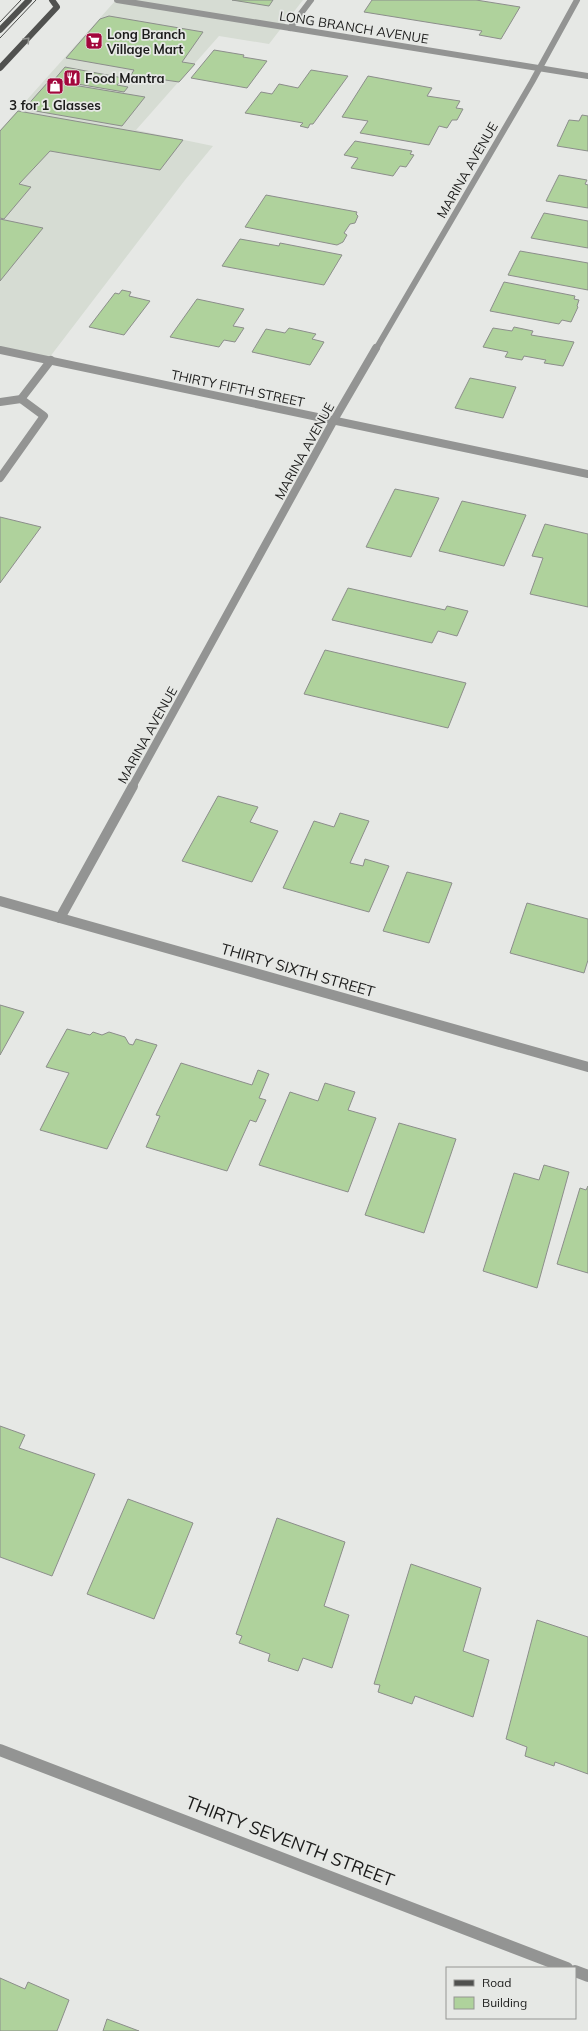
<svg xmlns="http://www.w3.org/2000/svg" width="588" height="2031" font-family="Mulish,sans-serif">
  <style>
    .built { fill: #d6dcd3 }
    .building { fill: #afd29c; stroke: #8c8e8b }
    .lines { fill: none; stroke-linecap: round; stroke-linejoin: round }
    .lane-far1 { stroke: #939493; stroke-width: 6 }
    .lane { stroke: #939493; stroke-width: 8 }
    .street-far3 { stroke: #939493; stroke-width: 6 }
    .street-far2 { stroke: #939493; stroke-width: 8 }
    .street-far1 { stroke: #939493; stroke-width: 10 }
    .street { stroke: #939493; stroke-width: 12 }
    .primary { stroke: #50514f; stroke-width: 6 }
    .tram { stroke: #4a4b49; stroke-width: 1 }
    .oneway { stroke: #949592 }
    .labels { text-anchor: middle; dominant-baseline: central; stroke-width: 3.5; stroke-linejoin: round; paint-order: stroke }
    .far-street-label { font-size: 13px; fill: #1b1b1a; stroke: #e6e8e5 }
    .far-poi-label { font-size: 13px; font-weight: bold; fill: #1b1b1a; stroke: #e6e8e5; text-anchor: start }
    .street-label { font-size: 15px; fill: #1b1b1a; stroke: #e6e8e5 }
    .near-street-label { font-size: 18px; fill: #1b1b1a; stroke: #e6e8e5 }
  </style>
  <rect width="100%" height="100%" fill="#e6e8e5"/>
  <!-- built -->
  <polygon class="built" points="116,0 303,0 269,44 219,36 136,130 213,146 185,180 46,362 0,352 0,130"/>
  <!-- building -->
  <g class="building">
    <polygon points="232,0 273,0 269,6"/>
    <polygon points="372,0 476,0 520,7 501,39 479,35 482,31 364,12"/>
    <polygon points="109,16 203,32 182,62 195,64 179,82 131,75 134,70 66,58 100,19"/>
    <polygon points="214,50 244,55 243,57 267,61 247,88 191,78"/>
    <polygon points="65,67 123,78 117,85 128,87 124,92 54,80"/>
    <polygon points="311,70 348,76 313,124 310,124 308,128 300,126 303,123 245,113 261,92 272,94 279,84 298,88"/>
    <polygon points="368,76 432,88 427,96 460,101 456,108 463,109 457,120 452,120 447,128 439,126 429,145 360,133 368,121 342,117"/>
    <polygon points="49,81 145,97 122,126 24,109"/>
    <polygon points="18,111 183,140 160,170 50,151 19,184 31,187 4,219 0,218 0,131"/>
    <polygon points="582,115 588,116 588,151 557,146 569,120 579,121"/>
    <polygon points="355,141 412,151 410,154 414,155 406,167 400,166 393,176 351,168 358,158 344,155"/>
    <polygon points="559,175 587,180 585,184 588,185 588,208 546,201"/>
    <polygon points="266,195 357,212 356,214 358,216 355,223 350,224 344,233 347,235 343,242 337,245 245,227"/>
    <polygon points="544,213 588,221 588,248 531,238"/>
    <polygon points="0,219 43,228 0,281"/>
    <polygon points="240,239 279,246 280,243 342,255 324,285 222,266"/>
    <polygon points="520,251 588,263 588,290 508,275"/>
    <polygon points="504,282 575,296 574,299 579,300 577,306 578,307 571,322 562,320 559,324 490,311"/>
    <polygon points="122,290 131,292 129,296 150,301 124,335 89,327 115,293 119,294"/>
    <polygon points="197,299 244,309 233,326 244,328 235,342 224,340 219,347 170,337"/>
    <polygon points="514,327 533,331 531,335 574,342 563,366 544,363 546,360 524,356 522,360 505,357 508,352 483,347 493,328 512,331"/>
    <polygon points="289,328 316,334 312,339 324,342 310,365 252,352 266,329 285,333"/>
    <polygon points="470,378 516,387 503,418 455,408"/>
    <polygon points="395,489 439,498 411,557 366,547"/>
    <polygon points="462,501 526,515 504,566 439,551"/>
    <polygon points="0,517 41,527 0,583"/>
    <polygon points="545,524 588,534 588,607 530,594 543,558 532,556"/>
    <polygon points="348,588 445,610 447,606 468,611 457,636 438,631 432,643 332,620"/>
    <polygon points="325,650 466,683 448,728 304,694"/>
    <polygon points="218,796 258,807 250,822 278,831 252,882 182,861"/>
    <polygon points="340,813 369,821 350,863 363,866 365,859 389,866 369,912 283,888 314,821 334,827"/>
    <polygon points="407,872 452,883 429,943 383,931"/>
    <polygon points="527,903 588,919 588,960 584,973 510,953"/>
    <polygon points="0,1005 24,1012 0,1055"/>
    <polygon points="67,1029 90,1035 93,1032 102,1035 109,1032 125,1037 129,1044 133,1045 136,1039 157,1045 107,1149 40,1130 69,1073 46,1067"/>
    <polygon points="181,1063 252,1085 258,1070 269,1074 259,1098 266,1100 256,1122 250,1120 227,1171 146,1147 160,1116 156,1115"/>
    <polygon points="325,1083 355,1092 348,1110 376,1118 348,1192 259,1165 290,1092 318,1101"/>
    <polygon points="399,1123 456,1139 424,1233 365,1215"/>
    <polygon points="544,1165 569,1172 537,1288 483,1271 514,1173 539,1180"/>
    <polygon points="588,1186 588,1273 557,1264 580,1188 586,1190"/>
    <polygon points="0,1426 25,1435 19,1448 95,1474 52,1576 0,1557"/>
    <polygon points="128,1499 193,1523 154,1619 87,1594"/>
    <polygon points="277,1518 345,1542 324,1606 349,1615 332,1668 303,1658 298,1671 268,1661 270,1654 239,1643 242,1636 236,1634"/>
    <polygon points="411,1564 481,1588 463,1651 489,1660 473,1717 415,1696 412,1704 378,1692 380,1685 374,1684"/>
    <polygon points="537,1620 588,1637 588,1774 555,1762 554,1766 525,1756 527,1747 506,1739"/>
    <polygon points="0,1978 25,1989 28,1982 69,2000 57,2031 0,2031"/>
    <polygon points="107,2019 139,2031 103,2031"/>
  </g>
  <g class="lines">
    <!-- lane-far1 -->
    <polyline class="lane-far1" points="290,28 311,0"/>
    <!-- lane -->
    <g class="lane">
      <polyline points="0,402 21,399 51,360"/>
      <polyline points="0,478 44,416 21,399"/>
    </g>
    <!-- street-far3 -->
    <g class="street-far3">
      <polyline points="117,0 588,76"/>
      <polyline points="376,349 532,82 577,0"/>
    </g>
    <!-- street-far2 -->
    <g class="street-far2">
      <polyline points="0,350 588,474"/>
      <polyline points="132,787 334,420 376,348"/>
    </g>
    <!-- street-far1 -->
    <g class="street-far1">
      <polyline points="0,901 588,1067"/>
      <polyline points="60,918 133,786"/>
    </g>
    <!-- street -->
    <g class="street">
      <polyline points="0,1750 567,1968"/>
      <polyline points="575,1971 588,1976"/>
    </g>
    <!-- primary -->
    <g class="primary">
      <polyline points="0,30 29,0"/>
      <polyline points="0,68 57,7 52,0"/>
    </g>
    <!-- tram -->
    <g class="tram">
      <polyline points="0,22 21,0"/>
      <polyline points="0,38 36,0"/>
    </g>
  </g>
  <!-- one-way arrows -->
  <defs><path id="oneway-chevron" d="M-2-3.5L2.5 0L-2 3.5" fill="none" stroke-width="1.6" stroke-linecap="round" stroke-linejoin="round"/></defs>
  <use class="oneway" href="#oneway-chevron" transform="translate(27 40) rotate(-47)"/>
  <!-- icons -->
  <defs>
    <g id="supermarket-square" transform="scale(0.9)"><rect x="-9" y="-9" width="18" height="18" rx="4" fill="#a3073c" stroke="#e6e8e5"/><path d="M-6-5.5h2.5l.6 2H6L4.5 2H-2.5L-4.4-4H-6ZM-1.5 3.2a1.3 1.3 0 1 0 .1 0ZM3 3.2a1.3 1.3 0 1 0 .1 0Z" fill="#fff"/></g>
    <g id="restaurant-square" transform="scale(0.9)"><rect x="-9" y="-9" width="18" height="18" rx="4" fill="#a3073c" stroke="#e6e8e5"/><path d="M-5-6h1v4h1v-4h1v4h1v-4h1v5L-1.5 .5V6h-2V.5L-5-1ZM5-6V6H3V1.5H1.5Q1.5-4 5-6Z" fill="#fff"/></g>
    <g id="shop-square" transform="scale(0.9)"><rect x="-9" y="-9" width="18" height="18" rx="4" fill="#a3073c" stroke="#e6e8e5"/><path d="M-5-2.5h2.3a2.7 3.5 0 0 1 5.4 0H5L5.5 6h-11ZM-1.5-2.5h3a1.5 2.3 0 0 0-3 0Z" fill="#fff"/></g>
  </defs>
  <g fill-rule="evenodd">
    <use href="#supermarket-square" x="94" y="41"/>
    <use href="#restaurant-square" x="72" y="78"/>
    <use href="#shop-square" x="55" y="86"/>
  </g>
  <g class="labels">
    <!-- far-street labels -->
    <g class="far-street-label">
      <text transform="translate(354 27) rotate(9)">LONG BRANCH AVENUE</text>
      <text transform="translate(467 170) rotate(-60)">MARINA AVENUE</text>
      <text transform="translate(238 388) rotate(12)">THIRTY FIFTH STREET</text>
      <text transform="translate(304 451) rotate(-61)">MARINA AVENUE</text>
      <text transform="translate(147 735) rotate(-61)">MARINA AVENUE</text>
    </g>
    <!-- far-poi labels -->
    <g class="far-poi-label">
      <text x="107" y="34">Long Branch<tspan x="107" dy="15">Village Mart</tspan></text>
      <text x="85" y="78">Food Mantra</text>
      <text x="55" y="105" text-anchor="middle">3 for 1 Glasses</text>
    </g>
    <!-- street labels -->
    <g class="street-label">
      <text transform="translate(298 970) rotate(16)">THIRTY SIXTH STREET</text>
    </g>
    <!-- near-street labels -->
    <g class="near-street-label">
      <text transform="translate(290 1841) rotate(21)">THIRTY SEVENTH STREET</text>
    </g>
  </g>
  <!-- legend -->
  <rect x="446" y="1967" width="130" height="52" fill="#e6e8e5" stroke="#959694"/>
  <rect x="454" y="1980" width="20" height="6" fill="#50514f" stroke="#959694"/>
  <text x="482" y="1987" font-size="12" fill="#1b1b1a">Road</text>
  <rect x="454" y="1997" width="20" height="12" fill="#afd29c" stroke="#959694"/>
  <text x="482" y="2007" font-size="12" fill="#1b1b1a">Building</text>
</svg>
